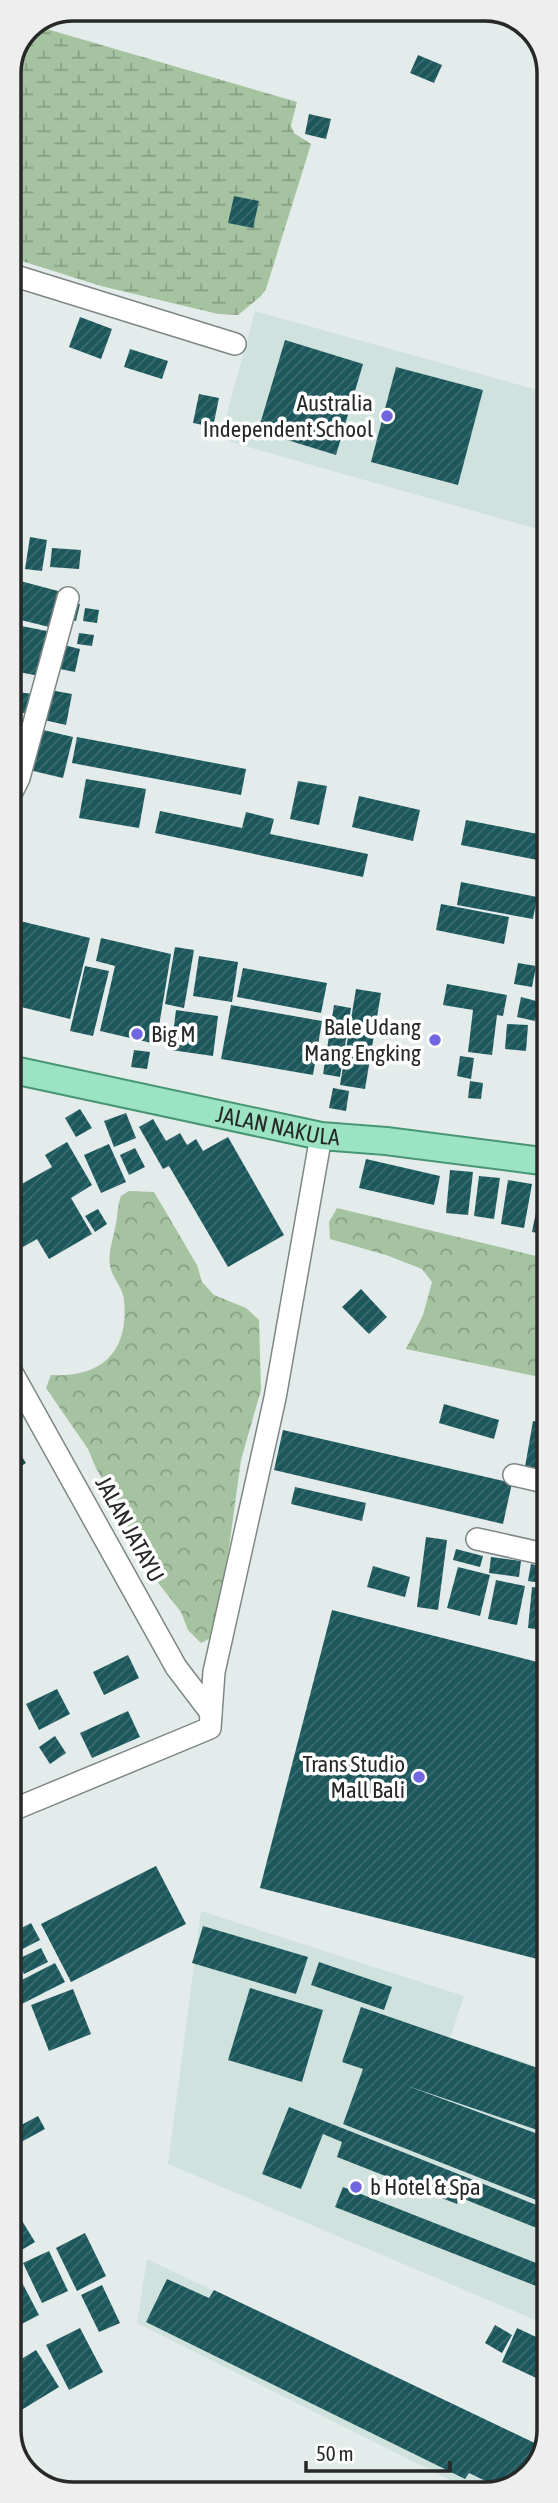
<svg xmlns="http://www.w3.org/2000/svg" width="558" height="2503" font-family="'Asap Condensed',sans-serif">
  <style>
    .built { fill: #d0e2de }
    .forest { fill: url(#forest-crowns) }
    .wetland { fill: url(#wetland-marsh) }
    .building { fill: url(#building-hatch) }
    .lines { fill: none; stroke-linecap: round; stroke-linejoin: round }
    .minor-casing { stroke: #7e8785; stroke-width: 24 }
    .major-casing { stroke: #489673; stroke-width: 30 }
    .minor { stroke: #fff; stroke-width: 21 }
    .major { stroke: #9ce3c3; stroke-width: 26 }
    .poi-dot { fill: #7166e0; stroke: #fff; stroke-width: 2.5 }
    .labels { text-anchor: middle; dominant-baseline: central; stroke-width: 7; stroke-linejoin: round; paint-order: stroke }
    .poi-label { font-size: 23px; fill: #262928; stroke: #fff; text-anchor: end }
    .street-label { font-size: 23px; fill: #262928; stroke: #fff }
    .rim { fill: none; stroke: #262928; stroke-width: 3.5 }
  </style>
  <defs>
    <pattern id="forest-crowns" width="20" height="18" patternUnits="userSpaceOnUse" patternTransform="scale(1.75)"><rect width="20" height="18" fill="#a6c3a1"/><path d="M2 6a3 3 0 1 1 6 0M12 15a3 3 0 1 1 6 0" fill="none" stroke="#879e83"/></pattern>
    <pattern id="wetland-marsh" width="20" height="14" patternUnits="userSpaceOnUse" patternTransform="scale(1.75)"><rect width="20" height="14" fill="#a6c3a1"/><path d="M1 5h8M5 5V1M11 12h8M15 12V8" fill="none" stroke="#879e83"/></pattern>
    <pattern id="building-hatch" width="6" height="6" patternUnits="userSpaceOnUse" patternTransform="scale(1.75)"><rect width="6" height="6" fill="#1c575c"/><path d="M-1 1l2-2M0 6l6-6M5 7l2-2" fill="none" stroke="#3c6c70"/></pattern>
  </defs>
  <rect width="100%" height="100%" fill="#e3ecea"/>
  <!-- built -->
  <g class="built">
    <polygon points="255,311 548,393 548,532 220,439"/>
    <polygon points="201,1911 464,1996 450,2038 549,2070 549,2326 168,2164"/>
    <polygon points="147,2259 543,2447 534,2472 497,2493 476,2493 137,2323"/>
  </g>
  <!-- forest -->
  <g class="forest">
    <path d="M129,1191L154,1192L197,1265L202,1282L214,1295L246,1308L259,1320L261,1390L241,1460L217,1635L201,1643L188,1630L181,1612L148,1570L134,1538L95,1466L88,1449L46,1388L51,1375C102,1378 129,1352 124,1300C123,1287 111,1277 110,1265C108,1252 113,1240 115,1228C118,1217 117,1207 121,1196Z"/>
    <polygon points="337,1208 549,1259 549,1379 406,1349 423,1315 432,1282 422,1269 386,1255 330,1239 329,1222"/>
  </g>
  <!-- wetland -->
  <polygon class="wetland" points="33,25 297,102 291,125 294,133 311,144 266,289 261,296 238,315 218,314 101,286 9,257 9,72 28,27"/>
  <!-- building -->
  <g class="building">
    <polygon points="418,55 442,65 434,83 410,73"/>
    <polygon points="309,114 331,119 326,139 305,134"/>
    <polygon points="234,196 259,201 253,228 228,223"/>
    <polygon points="80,317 112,329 101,359 69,347"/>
    <polygon points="285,340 363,364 336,455 258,431"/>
    <polygon points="130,349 168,361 162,379 124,367"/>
    <polygon points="396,367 483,390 458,485 371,462"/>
    <polygon points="199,394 219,398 213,427 193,423"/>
    <polygon points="548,500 548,519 542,517"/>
    <polygon points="9,536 22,538 16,569 9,568"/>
    <polygon points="30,537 47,540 42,571 25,569"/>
    <polygon points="52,548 81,550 79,569 50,567"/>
    <polygon points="9,578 58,591 49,627 9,617"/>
    <polygon points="68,602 80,604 76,621 64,619"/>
    <polygon points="85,608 99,610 97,623 83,621"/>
    <polygon points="16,625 47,631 39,676 9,670"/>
    <polygon points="79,633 94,635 92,646 77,644"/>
    <polygon points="60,644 80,649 75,672 55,668"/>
    <polygon points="50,690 72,694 66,725 44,720"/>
    <polygon points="9,691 33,694 30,714 9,711"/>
    <polygon points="9,716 29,721 9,786"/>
    <polygon points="39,729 73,737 63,778 29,770"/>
    <polygon points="77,737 246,769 241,795 72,763"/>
    <polygon points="86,779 146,789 139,828 79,818"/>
    <polygon points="298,781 327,786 319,825 290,819"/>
    <polygon points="359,796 420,810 413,841 352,827"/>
    <polygon points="160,811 242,828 246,812 274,819 270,834 368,854 363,877 155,833"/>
    <polygon points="466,820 548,836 548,862 461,845"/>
    <polygon points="461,882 537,897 533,919 457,905"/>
    <polygon points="546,896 548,896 549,918 541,917"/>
    <polygon points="441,904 509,917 504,944 436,930"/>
    <polygon points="541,918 549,920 549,943 537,941"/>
    <polygon points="16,920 90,938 70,1019 9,1004 9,948"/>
    <polygon points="101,938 171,954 156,1044 100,1031 115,966 96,961"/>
    <polygon points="175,947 194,950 184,1008 165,1004"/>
    <polygon points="199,956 238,962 232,1002 193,996"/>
    <polygon points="544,956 549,956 549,990 539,989"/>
    <polygon points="518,963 536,966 532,987 514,984"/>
    <polygon points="85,966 109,971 93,1036 70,1031"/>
    <polygon points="243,968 327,983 321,1013 237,997"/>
    <polygon points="447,984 507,995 503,1016 497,1015 492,1055 468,1052 473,1010 443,1005"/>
    <polygon points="356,989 381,993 365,1089 340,1085"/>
    <polygon points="521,997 540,1002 535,1021 517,1017"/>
    <polygon points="231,1005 322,1021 313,1075 221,1059"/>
    <polygon points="334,1005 351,1008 340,1077 323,1074"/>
    <polygon points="176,1010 218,1016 213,1056 171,1050"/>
    <polygon points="507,1024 528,1025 526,1051 505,1049"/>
    <polygon points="134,1050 150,1052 147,1069 131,1067"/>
    <polygon points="546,1050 549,1050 549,1096 539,1095"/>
    <polygon points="460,1056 474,1058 471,1079 457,1076"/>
    <polygon points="470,1081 483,1083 481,1099 468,1098"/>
    <polygon points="333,1088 349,1091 346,1111 329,1108"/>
    <polygon points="80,1109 92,1128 76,1137 65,1118"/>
    <polygon points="126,1113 136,1138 114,1147 104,1121"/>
    <polygon points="153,1119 166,1141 180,1133 187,1145 196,1139 203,1151 228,1137 284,1235 228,1267 169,1166 163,1169 139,1127"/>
    <polygon points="67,1142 92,1185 71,1198 92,1234 49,1259 37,1239 9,1255 9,1191 52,1167 45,1155"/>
    <polygon points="109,1144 126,1182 101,1193 84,1155"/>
    <polygon points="135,1148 145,1167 129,1175 120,1155"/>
    <polygon points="366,1159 440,1176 434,1205 359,1188"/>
    <polygon points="450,1170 473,1172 468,1215 446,1213"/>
    <polygon points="479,1176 500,1178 494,1219 474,1216"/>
    <polygon points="508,1180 532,1184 524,1228 501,1224"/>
    <polygon points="541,1187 549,1188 549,1235 532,1232"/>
    <polygon points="98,1209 107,1224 95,1232 85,1216"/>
    <polygon points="361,1289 387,1317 369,1334 342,1307"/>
    <polygon points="444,1404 499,1420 494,1439 439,1423"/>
    <polygon points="533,1421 549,1423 549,1471 525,1467"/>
    <polygon points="283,1430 512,1483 503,1524 274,1470"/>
    <polygon points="9,1437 26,1463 9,1474"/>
    <polygon points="295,1487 366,1503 362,1521 291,1504"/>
    <polygon points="426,1537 447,1540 438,1610 417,1607"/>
    <polygon points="456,1549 483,1556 480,1567 453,1560"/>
    <polygon points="491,1557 521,1561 519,1577 489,1573"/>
    <polygon points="531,1564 549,1568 549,1584 528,1581"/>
    <polygon points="373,1566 410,1577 405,1597 367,1587"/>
    <polygon points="458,1567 490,1575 480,1616 447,1608"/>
    <polygon points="496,1580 525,1586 517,1625 488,1619"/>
    <polygon points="532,1587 549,1589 549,1631 528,1628"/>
    <polygon points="332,1610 549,1665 549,1962 260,1888"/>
    <polygon points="128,1655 139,1678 104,1695 93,1672"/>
    <polygon points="57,1689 70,1714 39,1730 26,1704"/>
    <polygon points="128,1711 140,1737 92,1758 80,1733"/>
    <polygon points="55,1736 66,1753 50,1764 39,1747"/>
    <polygon points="156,1866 186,1924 71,1982 41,1924"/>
    <polygon points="31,1923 40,1940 11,1955 10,1934"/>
    <polygon points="203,1926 308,1957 296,1994 192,1963"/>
    <polygon points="41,1948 48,1962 24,1974 16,1960"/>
    <polygon points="319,1962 392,1987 384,2010 311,1985"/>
    <polygon points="55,1963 65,1982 12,2009 10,2004 10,1986"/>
    <polygon points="250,1988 323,2010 302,2082 228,2060"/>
    <polygon points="73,1989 91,2034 49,2051 31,2005"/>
    <polygon points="361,2007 549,2072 549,2134 405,2085 549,2138 549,2205 343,2124 363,2069 342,2062"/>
    <polygon points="289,2107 549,2210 549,2233 459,2197 457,2204 337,2157 342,2142 323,2134 301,2189 262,2174"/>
    <polygon points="38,2116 45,2129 10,2148 10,2131"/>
    <polygon points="343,2187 549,2268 549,2291 335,2207"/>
    <polygon points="10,2201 35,2242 10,2257"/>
    <polygon points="85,2233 106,2276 77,2291 56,2248"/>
    <polygon points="49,2251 68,2291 42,2303 23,2263"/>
    <polygon points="16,2271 39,2315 10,2330 10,2274"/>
    <polygon points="167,2279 209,2298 214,2290 543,2447 534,2472 504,2490 469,2473 465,2479 146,2322"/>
    <polygon points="102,2285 120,2323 99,2332 81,2295"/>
    <polygon points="495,2325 512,2335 502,2353 485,2343"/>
    <polygon points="80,2328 103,2372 69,2390 46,2345"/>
    <polygon points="517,2328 549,2343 549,2384 502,2362"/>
    <polygon points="36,2350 59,2387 10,2417 10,2366"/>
  </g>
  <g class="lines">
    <!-- minor casing -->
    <g class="minor-casing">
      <g id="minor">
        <polyline points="9,274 235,344"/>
        <polyline points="9,798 19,778 68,598"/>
        <polyline points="9,1367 176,1667 211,1713"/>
        <polyline points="514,1475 549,1483"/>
        <polyline points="477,1539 549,1555"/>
        <polyline points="10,1811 210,1728 214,1672 275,1398 321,1136"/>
      </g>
    </g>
    <!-- major casing -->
    <g class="major-casing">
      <g id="major">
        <path id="s1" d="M9,1069L321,1136L386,1141L549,1162"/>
      </g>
    </g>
    <!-- minor -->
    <use href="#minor" class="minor"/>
    <!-- major -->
    <use href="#major" class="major"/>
  </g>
  <!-- markers -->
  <g class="poi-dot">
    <circle cx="387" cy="416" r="7"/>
    <circle cx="137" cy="1034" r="7"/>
    <circle cx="435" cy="1040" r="7"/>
    <circle cx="419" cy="1777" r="7"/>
    <circle cx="356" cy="2187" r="7"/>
  </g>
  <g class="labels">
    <!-- poi labels -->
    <g class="poi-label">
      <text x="373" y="403">Australia<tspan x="373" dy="26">Independent School</tspan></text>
      <text x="421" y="1027">Bale Udang<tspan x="421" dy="26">Mang Engking</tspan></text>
      <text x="151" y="1034" text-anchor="start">Big M</text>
      <text x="405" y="1764">Trans Studio<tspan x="405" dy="26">Mall Bali</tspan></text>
      <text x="370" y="2187" text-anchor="start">b Hotel &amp; Spa</text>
    </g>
    <!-- street labels -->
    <g class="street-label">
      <text stroke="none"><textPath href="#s1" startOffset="275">JALAN NAKULA</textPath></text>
      <text transform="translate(130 1529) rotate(61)">JALAN JATAYU</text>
    </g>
  </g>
  <!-- crop -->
  <path d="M0 0H558V2503H0ZM73 21H485A52 52 0 0 1 537 73V2430A52 52 0 0 1 485 2482H73A52 52 0 0 1 21 2430V73A52 52 0 0 1 73 21Z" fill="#eee" fill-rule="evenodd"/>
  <path class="rim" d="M73 21H485A52 52 0 0 1 537 73V2430A52 52 0 0 1 485 2482H73A52 52 0 0 1 21 2430V73A52 52 0 0 1 73 21Z"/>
  <!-- scale -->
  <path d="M306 2461v10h144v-10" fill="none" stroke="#262928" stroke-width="3.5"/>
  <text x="316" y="2461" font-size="21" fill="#262928" stroke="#ffffff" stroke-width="5" paint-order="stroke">50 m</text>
</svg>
